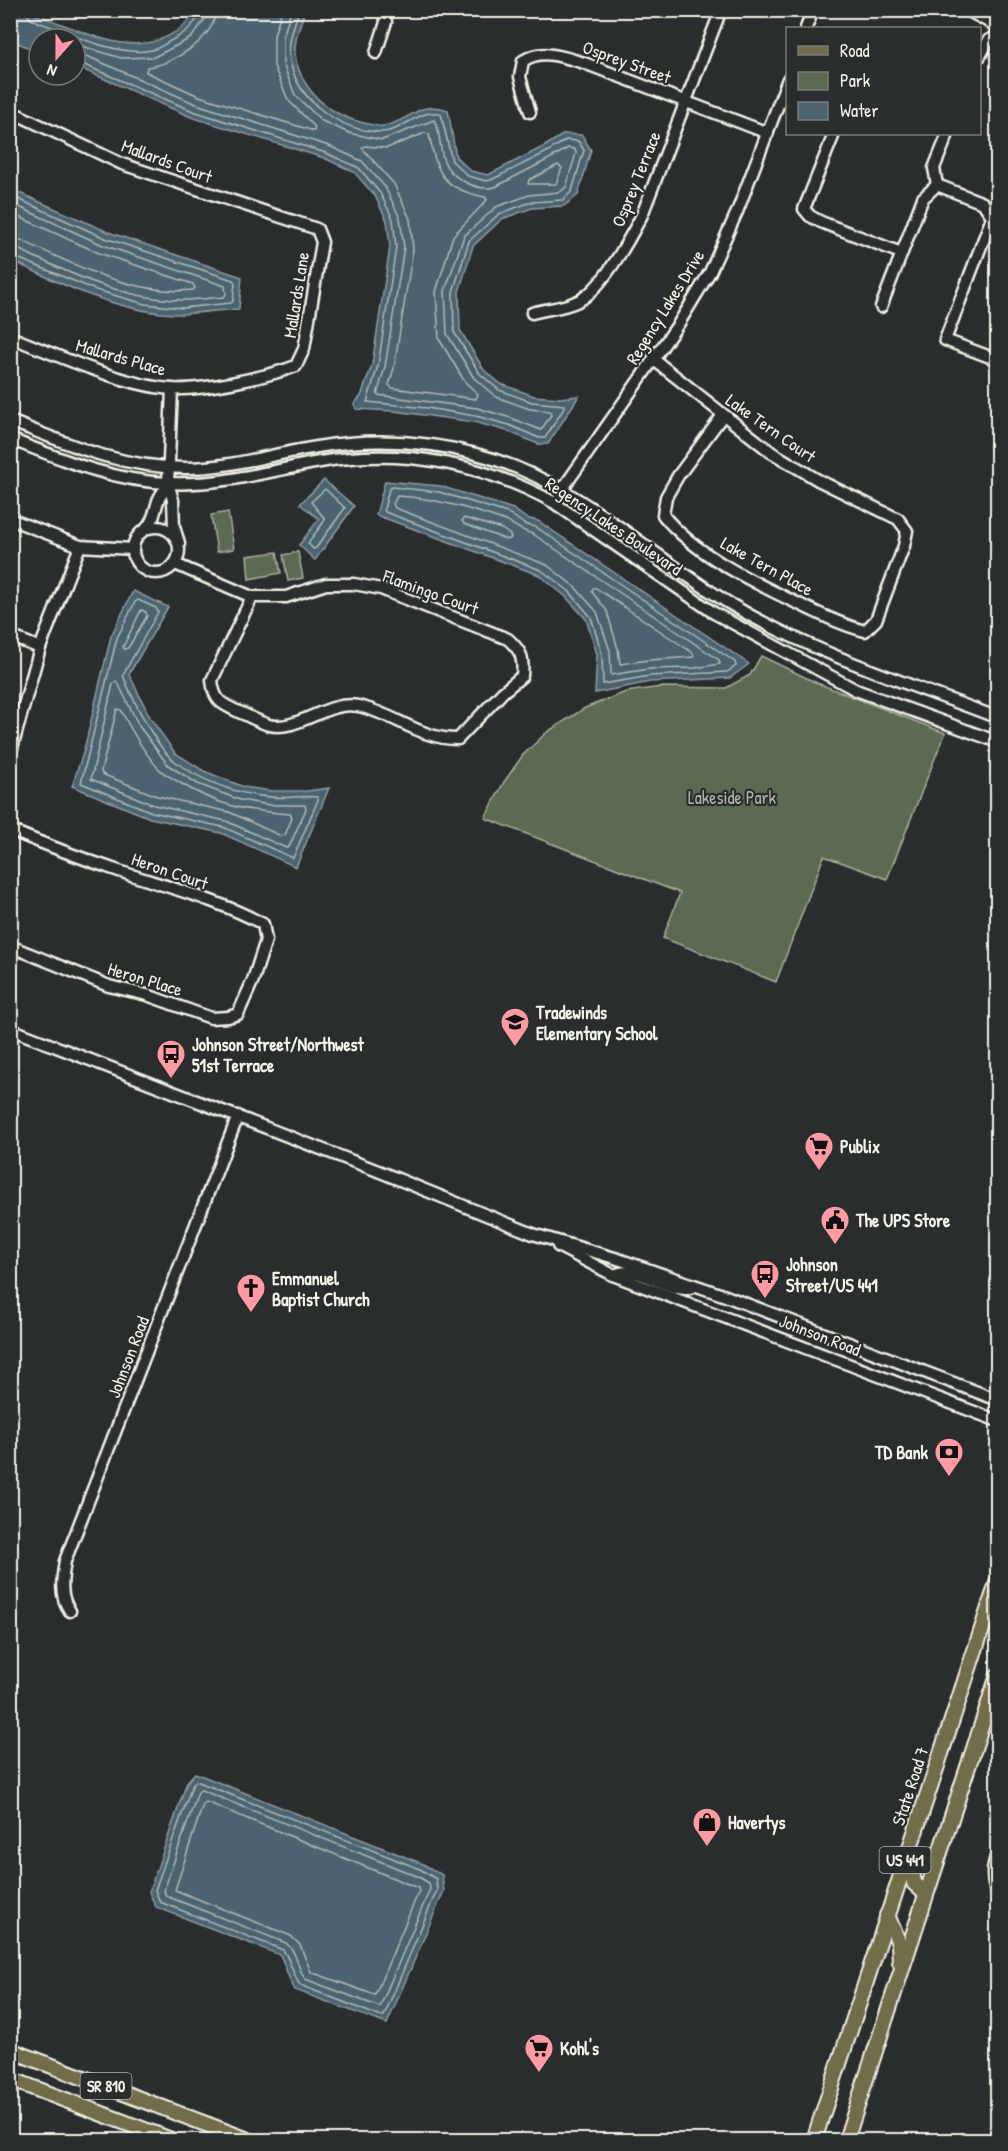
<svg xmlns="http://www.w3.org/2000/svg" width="1008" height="2151" font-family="'Patrick Hand',sans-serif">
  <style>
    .green { fill: #5c6a52; stroke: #a8ae9d; stroke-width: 1.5 }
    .water { fill: #4c6470; stroke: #8f9ca0; stroke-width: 1.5 }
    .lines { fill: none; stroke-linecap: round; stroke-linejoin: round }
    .shore { stroke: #b1b9b8; stroke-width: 1.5 }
    .minor-casing { stroke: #f4f1e8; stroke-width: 15 }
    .major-casing { stroke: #f4f1e8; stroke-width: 18 }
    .minor { stroke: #2a2d2e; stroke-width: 10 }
    .major { stroke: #716d4b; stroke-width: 14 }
    .labels { text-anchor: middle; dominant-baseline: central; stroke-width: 4.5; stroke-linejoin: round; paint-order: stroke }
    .shield { fill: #2a2d2e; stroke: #b7b6b0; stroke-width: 1.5 }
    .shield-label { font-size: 16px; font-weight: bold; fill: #f4f1e8 }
    .street-label { font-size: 18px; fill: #f4f1e8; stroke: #2a2d2e }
    .park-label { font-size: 18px; fill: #b0b4a4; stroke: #2a2d2e }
    .poi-label { font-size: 18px; font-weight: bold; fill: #f4f1e8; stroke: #2a2d2e; text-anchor: start }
  </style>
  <rect width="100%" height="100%" fill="#2a2d2e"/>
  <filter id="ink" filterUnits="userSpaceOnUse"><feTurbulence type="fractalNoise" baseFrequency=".0167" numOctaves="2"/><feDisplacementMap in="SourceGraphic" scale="12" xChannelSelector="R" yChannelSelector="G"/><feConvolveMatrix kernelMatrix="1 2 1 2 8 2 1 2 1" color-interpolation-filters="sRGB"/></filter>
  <g filter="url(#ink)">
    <!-- green -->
    <g class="green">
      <polygon points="228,512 234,549 217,552 211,515"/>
      <polygon points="277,552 281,573 249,579 247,556"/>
      <polygon points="298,552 303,578 288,581 283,555"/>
      <polygon points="761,656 817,683 945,733 887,879 824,856 776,982 663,938 680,893 485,818 504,782 523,755 547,732 585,708 626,692 661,687 726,688 750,675"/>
    </g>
    <!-- water -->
    <g class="water">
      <path d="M10,11C28,10 42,17 59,23C101,39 141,58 181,28C187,24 191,16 195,11H305C300,26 292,44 296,60C304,94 332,116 364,123C370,124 377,127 383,126C408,123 420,99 448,110L456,157L471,171L488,175L545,146L564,134L582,135L591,150L578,195L564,206L532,208L502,219L473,246L459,292L460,330L484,370L501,384L534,396L560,398L579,396L548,444H538L507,431L474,422L394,411L356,409L354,404L361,396L372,365L390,247L387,221L375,196L354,172L324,158L191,117L75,66V39H39V52L11,40Z"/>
      <path d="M15,191L108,232L242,277L239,309C220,310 201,313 183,314C126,315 61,285 11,260V198Z"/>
      <polygon points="324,480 354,506 315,560 299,545 319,519 300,504"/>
      <polygon points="385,481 440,486 513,509 526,518 538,521 749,664 730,678 650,682 595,693 597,654 586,619 565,596 539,575 376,515"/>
      <polygon points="133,591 168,607 129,674 151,719 175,753 204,771 244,787 271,791 307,791 329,788 296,867 221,833 150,818 72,786 84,750 111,636"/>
      <path d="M195,1773L423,1864L442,1875L444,1891L387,2024L295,1990C288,1979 286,1967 280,1955L156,1907L149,1892L187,1782Z"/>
    </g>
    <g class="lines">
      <!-- shore -->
      <g class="shore">
        <path d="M27,10L28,15L31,19C62,31 119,58 152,50C160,48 169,41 176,38C186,32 198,22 200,10"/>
        <path d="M216,10C215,39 172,65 147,67L146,72L199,96L314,131L315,127L288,100L274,66V35L282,10"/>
        <polyline points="75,44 121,58 154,57 191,38 205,19 207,10"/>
        <path d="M75,54L89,57L196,104L329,146L362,161L385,187L400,218L404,247L385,367L377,395L477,408L511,418L541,430L551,415L550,411L530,409L496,397L474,378L447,334L445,291L464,236L496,207L529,195L560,192L566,187L576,153L575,149L568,148L551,158L495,187C478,192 450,178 444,161C439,148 441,132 434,120L382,140L349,133L322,121L295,95L283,64V37L291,10"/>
        <path d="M75,61L193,111L326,153L359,168L380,193L393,219L396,247L378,366L367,402L427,408L476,416L509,425L539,438H545L564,408V405L532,402L499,390L480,374L454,332L453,292L469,241L499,214L531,202L563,200L572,191L584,150L578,141L566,140L547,152L491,180L486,181L468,176L452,161L441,114C420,107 401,133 381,132C340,131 297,101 290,60C287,43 294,26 299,10"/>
        <path d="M425,133L429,134C437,174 442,189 485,197L487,200L453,236L436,292L439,339L465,382L478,394L476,399L392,388L389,385L394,368L413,249L410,219L394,184L362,148L365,146L387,148Z"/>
        <polygon points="558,165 562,168 556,184 528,184 529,180"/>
        <polyline points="10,200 18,199 105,238 233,280 235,283 233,301 231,303 182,308 145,304 96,290 10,255"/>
        <path d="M10,208L19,207L103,245L225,286L226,294L224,297C210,298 196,300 182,300C125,300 68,273 18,249L10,248"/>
        <path d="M10,217L17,216L99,253L193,284L195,288L193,290C136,296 71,264 21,240L10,239"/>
        <polygon points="392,487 439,492 510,514 524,524 536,527 735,662 736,666 727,672 650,676 603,684 602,654 591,617 569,591 541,570 385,512 384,509 389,489"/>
        <polygon points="325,489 345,508 316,548 313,549 308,543 323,523 325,519 311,502"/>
        <path d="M397,496C434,498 468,508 503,520C514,524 520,531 533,534L719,660L720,664L695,668L649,669L611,675L610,651L597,612L575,587L547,565L395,508L393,504Z"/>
        <polygon points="464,518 502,529 510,535 511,538 507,540 464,524 462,521"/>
        <polygon points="593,588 596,588 693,653 694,657 649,660 620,664 618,649 607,611 592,592"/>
        <path d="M138,600L156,608L158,612L123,675C131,696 155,745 172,759C198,780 237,795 271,797C286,799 302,795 317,797L318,800L293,858L223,827L152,812L81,783L117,638L135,602Z"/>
        <polygon points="141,610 146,612 147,616 128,648 124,649 123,647"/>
        <polygon points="116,681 118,683 139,726 168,765 198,784 240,800 270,805 305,805 306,809 289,847 286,848 226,821 154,805 91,779 113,684"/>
        <path d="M117,709L121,710C131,730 143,751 158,768C163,774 171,777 177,781C217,806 245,811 291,814L292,818L285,835L281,836L229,812L157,796L102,774L101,771Z"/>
        <path d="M196,1781L420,1869L436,1879L437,1890L384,2016H379L300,1985C292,1974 291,1960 283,1950L160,1902L155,1890L192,1786Z"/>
        <path d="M201,1790L417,1876L429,1883L430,1889L380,2007L305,1979C297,1968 298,1953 286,1943L166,1896L164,1890L198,1792Z"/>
        <polygon points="206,1802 418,1888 419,1891 375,1995 311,1972 300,1945 291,1936 175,1890 203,1804"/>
      </g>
      <!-- minor casing -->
      <g class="minor-casing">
        <g id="minor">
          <polyline points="967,10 998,27"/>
          <polyline points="806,28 813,10"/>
          <polyline points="376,53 386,22 384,10"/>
          <polyline points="980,56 989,40 998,36"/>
          <path d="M10,111L122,164L317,229L322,242L304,349L296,366C267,377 201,391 171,389C122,385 57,355 10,337"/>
          <path d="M530,112L520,77L523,61C542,48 563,57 584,63L768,133"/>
          <polyline points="834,134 804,209 810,216 821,222 901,253"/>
          <polyline points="948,134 934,168 937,185 983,203 992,216 997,218"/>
          <polyline points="998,202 945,340 998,360"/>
          <polyline points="881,307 923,198 937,185"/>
          <path d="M532,313C546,309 564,308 578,301C602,290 630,238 642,215L721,10"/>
          <path d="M653,359L771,452L818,480L898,519L907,531L904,546L876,620L865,631C842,625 822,615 801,605C755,583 695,555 663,515L666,497L678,476L723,415"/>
          <polyline points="172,389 168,483 173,500 174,527 179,543"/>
          <path d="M10,421C71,445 118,467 185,468C230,468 272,454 317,447C370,438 423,440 476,454C574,479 647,554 732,605C814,654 908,683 998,718"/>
          <path d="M10,439C61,459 112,481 168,483C220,486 269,471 320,462C401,448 482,463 553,502L714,613L856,690L998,742"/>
          <polyline points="559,494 679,323 710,272 737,212 788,79"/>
          <polyline points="10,519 80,546 133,549"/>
          <circle cx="156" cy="550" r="23"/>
          <path d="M146,529C159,516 152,500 168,487"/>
          <path d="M175,564L252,597H286L326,584H354L381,589L508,639C521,651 524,657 522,676L503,692L458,739C422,740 393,713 358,706C327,700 298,732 269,725C259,722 249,716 239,712C221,704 214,701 212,680L252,597"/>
          <polyline points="10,636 40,648"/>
          <polyline points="10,755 40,648 80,546"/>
          <path d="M10,830C46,845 83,859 119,871C167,887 219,900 263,924L266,940L253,980L238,1014L228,1017L211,1018L147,995L109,986L10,946"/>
          <polyline points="10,1029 378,1171 533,1234 618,1259 723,1295 998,1400"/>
          <polyline points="558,1246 613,1275 998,1421"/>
          <path d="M613,1275C617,1274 623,1272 627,1272C648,1271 676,1297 695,1286"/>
          <path d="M70,1611C59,1596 62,1579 65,1561L238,1116"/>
          <path d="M998,1852C992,1866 990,1879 998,1893"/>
        </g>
      </g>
      <!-- major casing -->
      <g class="major-casing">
        <g id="major">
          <polyline points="909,1853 914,1883 925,1893"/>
          <polyline points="887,1915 899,1943 900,1962"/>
          <polyline points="10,2050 248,2140"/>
          <polyline points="10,2079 171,2140"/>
          <polyline points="814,2140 998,1580"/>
          <polyline points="846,2140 998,1675"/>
        </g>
      </g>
      <!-- minor -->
      <use href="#minor" class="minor"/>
      <!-- major -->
      <use href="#major" class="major"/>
    </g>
  </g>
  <!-- icons -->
  <defs>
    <g id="school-pin" transform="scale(1.5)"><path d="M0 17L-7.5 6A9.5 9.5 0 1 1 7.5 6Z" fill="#ff9aa2" stroke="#2a2d2e"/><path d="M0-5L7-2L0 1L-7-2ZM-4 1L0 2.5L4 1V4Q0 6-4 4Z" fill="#111"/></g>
    <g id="bus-pin" transform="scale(1.5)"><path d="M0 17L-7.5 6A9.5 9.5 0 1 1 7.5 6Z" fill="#ff9aa2" stroke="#2a2d2e"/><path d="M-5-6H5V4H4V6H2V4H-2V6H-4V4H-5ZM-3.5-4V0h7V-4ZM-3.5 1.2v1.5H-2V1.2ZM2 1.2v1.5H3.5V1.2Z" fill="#111"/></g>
    <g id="supermarket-pin" transform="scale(1.5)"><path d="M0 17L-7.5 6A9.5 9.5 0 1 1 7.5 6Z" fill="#ff9aa2" stroke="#2a2d2e"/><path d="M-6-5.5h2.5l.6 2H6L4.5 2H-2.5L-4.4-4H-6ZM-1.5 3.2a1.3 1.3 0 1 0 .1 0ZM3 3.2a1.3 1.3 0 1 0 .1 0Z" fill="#111"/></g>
    <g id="civic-pin" transform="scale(1.5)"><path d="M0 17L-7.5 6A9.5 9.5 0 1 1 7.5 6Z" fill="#ff9aa2" stroke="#2a2d2e"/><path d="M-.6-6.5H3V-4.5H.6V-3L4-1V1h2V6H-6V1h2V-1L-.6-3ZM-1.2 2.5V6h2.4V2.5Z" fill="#111"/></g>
    <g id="church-pin" transform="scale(1.5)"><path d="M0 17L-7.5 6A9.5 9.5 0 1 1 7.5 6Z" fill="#ff9aa2" stroke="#2a2d2e"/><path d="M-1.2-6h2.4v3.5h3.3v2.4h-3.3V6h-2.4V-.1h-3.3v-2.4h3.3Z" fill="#111"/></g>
    <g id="bank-pin" transform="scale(1.5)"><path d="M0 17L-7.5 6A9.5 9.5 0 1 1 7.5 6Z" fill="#ff9aa2" stroke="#2a2d2e"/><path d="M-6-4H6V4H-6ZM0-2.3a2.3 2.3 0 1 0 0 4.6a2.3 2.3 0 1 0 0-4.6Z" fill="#111"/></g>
    <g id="shop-pin" transform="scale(1.5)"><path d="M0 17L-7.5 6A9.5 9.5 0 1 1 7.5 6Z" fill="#ff9aa2" stroke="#2a2d2e"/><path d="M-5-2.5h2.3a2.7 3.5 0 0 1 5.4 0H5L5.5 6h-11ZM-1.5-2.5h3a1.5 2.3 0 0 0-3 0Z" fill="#111"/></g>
  </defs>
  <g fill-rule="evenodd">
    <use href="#school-pin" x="515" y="1022"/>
    <use href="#bus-pin" x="171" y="1054"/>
    <use href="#supermarket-pin" x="819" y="1146"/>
    <use href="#civic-pin" x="835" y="1220"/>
    <use href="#bus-pin" x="765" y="1274"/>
    <use href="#church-pin" x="251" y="1288"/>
    <use href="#bank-pin" x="949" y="1452"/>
    <use href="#shop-pin" x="707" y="1822"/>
    <use href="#supermarket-pin" x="539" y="2048"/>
  </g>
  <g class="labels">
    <!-- shield labels -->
    <g class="shield">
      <rect x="879.5" y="1847" width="51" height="26" rx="4.5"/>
      <rect x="80.5" y="2073" width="51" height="26" rx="4.5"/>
    </g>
    <g class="shield-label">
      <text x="905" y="1860">US 441</text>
      <text x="106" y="2086">SR 810</text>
    </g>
    <!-- street labels -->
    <g class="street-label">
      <text transform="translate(627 62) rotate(20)">Osprey Street</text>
      <text transform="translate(167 161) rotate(20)">Mallards Court</text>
      <text transform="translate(636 179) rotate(-68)">Osprey Terrace</text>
      <text transform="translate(296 295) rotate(-81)">Mallards Lane</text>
      <text transform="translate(665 307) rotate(-58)">Regency Lakes Drive</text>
      <text transform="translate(121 357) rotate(16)">Mallards Place</text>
      <text transform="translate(771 428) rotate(35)">Lake Tern Court</text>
      <text transform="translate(614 526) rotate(34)">Regency Lakes Boulevard</text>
      <text transform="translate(767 566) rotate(29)">Lake Tern Place</text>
      <text transform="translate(431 592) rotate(20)">Flamingo Court</text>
      <text transform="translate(170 871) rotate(19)">Heron Court</text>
      <text transform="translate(145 979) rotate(17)">Heron Place</text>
      <text transform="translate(820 1335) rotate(21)">Johnson Road</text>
      <text transform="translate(128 1357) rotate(-69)">Johnson Road</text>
      <text transform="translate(910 1786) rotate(-72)">State Road 7</text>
    </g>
    <!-- park labels -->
    <g class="park-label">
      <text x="732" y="797">Lakeside Park</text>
    </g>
    <!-- poi labels -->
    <g class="poi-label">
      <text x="536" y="1012">Tradewinds<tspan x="536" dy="21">Elementary School</tspan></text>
      <text x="192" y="1044">Johnson Street/Northwest<tspan x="192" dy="21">51st Terrace</tspan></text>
      <text x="840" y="1146">Publix</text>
      <text x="856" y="1220">The UPS Store</text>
      <text x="786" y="1264">Johnson<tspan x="786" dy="21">Street/US 441</tspan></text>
      <text x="272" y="1278">Emmanuel<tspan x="272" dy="21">Baptist Church</tspan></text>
      <text x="928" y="1452" text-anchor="end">TD Bank</text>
      <text x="728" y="1822">Havertys</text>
      <text x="560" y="2048">Kohl's</text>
    </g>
  </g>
  <!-- margin -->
  <rect width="1008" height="2151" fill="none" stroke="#2a2d2e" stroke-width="36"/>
  <rect x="18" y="18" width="972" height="2115" fill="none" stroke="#f4f1e8" stroke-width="2" filter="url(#ink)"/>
  <!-- legend -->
  <rect x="786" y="27" width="195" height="108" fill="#2a2d2e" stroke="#7b7b78" stroke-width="1.5"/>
  <rect x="798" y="46" width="30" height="9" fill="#716d4b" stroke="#7b7b78" stroke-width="1.5"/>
  <text x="840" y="57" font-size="18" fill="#f4f1e8">Road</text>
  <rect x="798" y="72" width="30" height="18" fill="#5c6a52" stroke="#7b7b78" stroke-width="1.5"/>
  <text x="840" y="87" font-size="18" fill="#f4f1e8">Park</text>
  <rect x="798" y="102" width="30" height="18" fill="#4c6470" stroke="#7b7b78" stroke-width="1.5"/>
  <text x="840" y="117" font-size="18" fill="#f4f1e8">Water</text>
  <!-- north arrow -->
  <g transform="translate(57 57) rotate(201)"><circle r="28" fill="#2a2d2e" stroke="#7b7b78" stroke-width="1.5"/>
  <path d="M0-4.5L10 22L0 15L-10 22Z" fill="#ff9aa2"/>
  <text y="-9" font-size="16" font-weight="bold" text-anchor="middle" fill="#f4f1e8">N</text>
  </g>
</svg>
